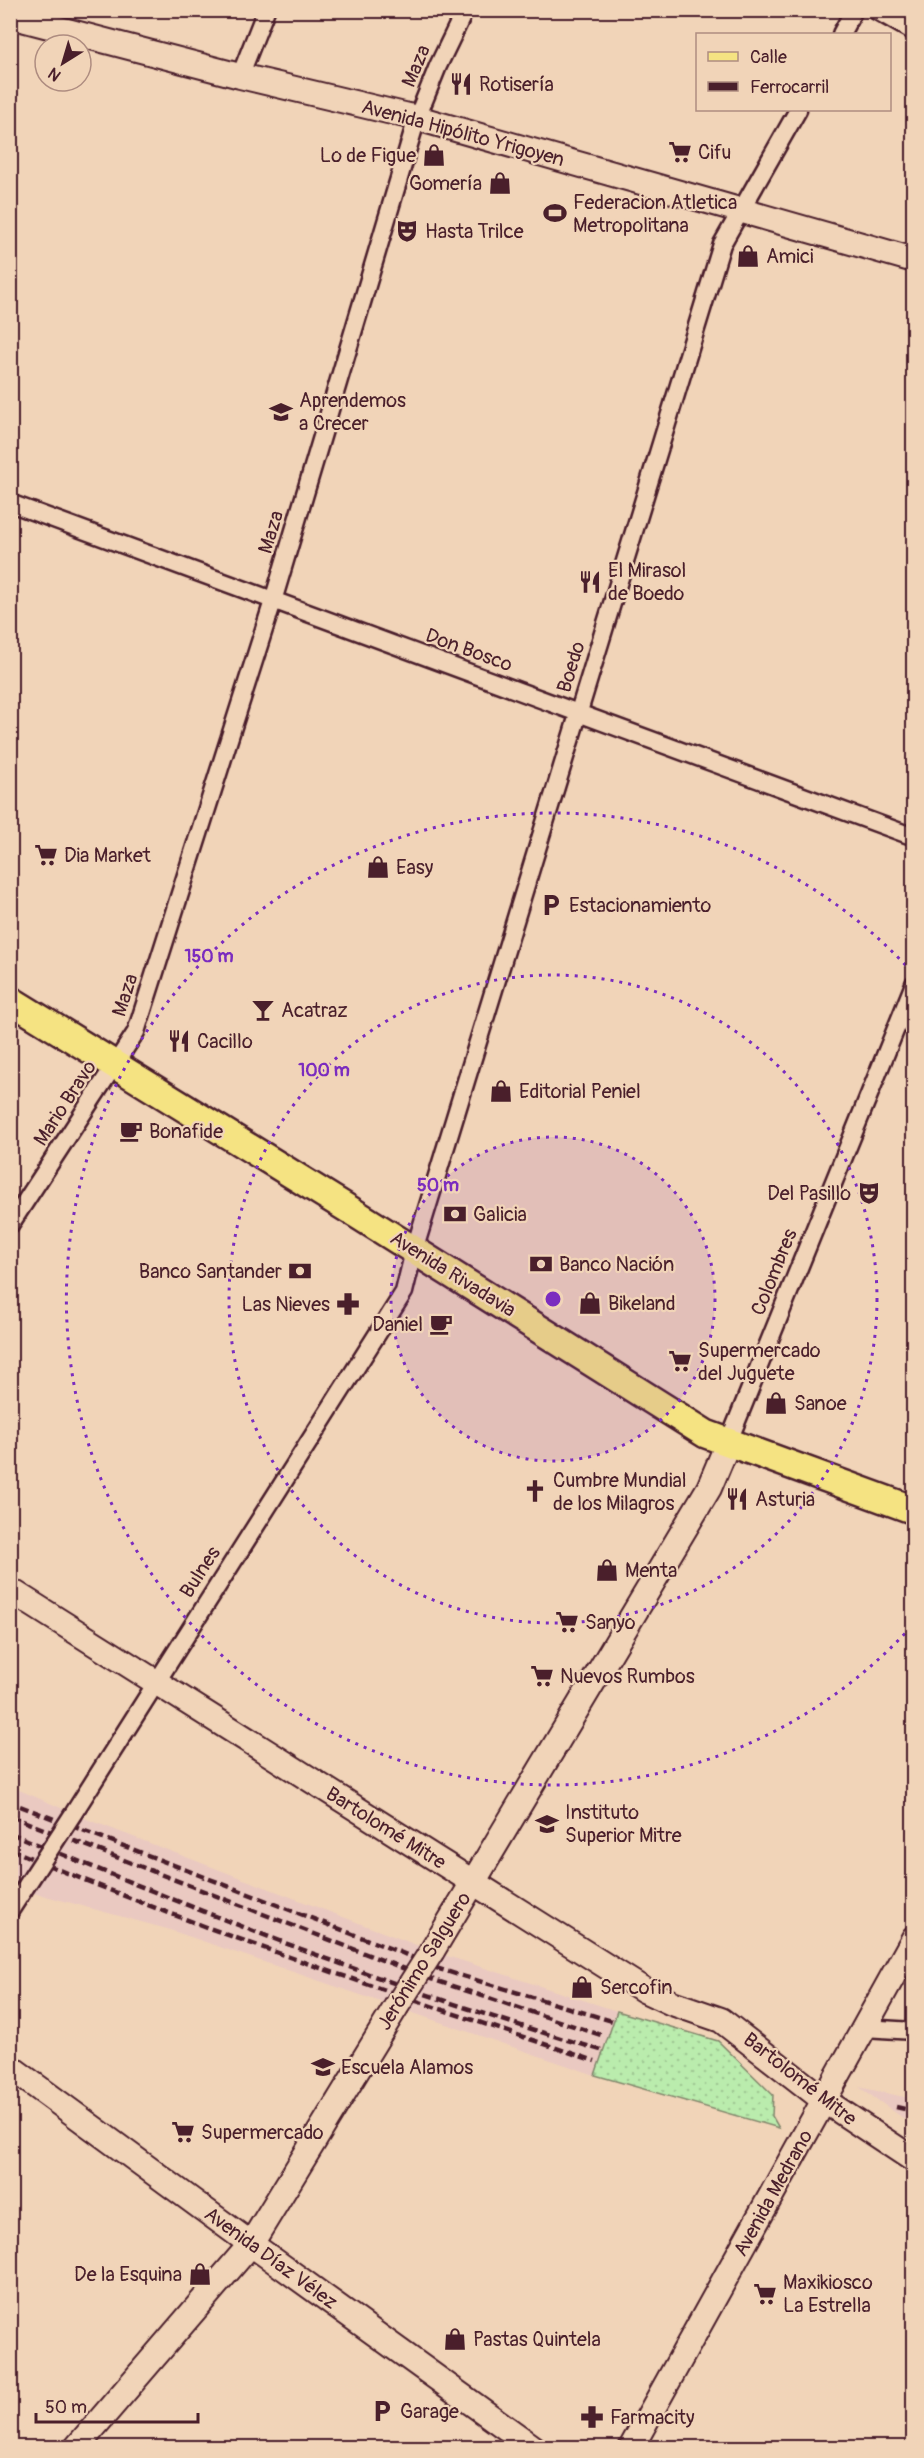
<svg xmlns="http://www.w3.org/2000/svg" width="924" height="2458" font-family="Pangolin,sans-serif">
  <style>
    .built { fill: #eac9c1 }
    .park { fill: url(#park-dots); stroke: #82866c; stroke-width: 1.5 }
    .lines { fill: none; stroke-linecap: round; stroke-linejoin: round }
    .street-casing { stroke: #4a1f2b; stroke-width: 21 }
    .secondary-casing { stroke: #4a1f2b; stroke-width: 28 }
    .primary-casing { stroke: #4a1f2b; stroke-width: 32 }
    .street { stroke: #f1d4b8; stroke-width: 16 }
    .secondary { stroke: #f1d4b8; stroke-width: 24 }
    .primary { stroke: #f5e382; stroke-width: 27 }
    .rail { stroke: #4a1f2b; stroke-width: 4.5; stroke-dasharray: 9 4.5; stroke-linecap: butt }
    .street-bridge-casing { stroke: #4a1f2b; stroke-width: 21; stroke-linecap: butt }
    .secondary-bridge-casing { stroke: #4a1f2b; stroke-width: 28; stroke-linecap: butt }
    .street-bridge { stroke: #f1d4b8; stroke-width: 16 }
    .secondary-bridge { stroke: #f1d4b8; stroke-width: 24 }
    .ring { fill: none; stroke: #7b2cbf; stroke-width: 3; stroke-dasharray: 3 6 }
    .labels { text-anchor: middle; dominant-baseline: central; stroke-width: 4.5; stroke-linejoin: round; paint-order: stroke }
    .street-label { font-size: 20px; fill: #4a1f2b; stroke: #f1d4b8 }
    .poi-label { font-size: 20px; fill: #4a1f2b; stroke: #f1d4b8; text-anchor: start }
    .centre { fill: #7b2cbf; stroke: #f1d4b8; stroke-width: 3 }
    .ring-label { font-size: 18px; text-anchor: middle; font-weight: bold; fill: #7b2cbf; stroke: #f1d4b8; stroke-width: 4.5; stroke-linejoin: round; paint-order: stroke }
  </style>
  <defs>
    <pattern id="park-dots" width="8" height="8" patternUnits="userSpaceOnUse" patternTransform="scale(1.5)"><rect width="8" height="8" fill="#baecad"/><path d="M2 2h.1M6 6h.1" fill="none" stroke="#a1ca95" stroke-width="1.8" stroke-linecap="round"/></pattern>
  </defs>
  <rect width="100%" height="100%" fill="#f1d4b8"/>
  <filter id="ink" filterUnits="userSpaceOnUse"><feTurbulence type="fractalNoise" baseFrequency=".0167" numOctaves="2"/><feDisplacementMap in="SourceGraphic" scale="12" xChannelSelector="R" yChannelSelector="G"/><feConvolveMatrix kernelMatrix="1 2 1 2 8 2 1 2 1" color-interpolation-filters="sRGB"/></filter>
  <g filter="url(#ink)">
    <!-- built -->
    <g class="built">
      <polygon points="10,1786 89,1820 432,1951 617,2011 595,2075 167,1929 42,1895 11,1889"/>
      <polygon points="859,2087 913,2099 913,2125"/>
    </g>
    <!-- park -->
    <polygon class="park" points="617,2011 718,2041 773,2095 772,2116 779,2128 595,2075"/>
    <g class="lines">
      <!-- street casing -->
      <g class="street-casing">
        <g id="street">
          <polyline points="875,10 914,32"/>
          <polyline points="841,34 854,10"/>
          <polyline points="240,76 266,10"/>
          <polyline points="10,503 914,837"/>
          <polyline points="10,1225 136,1032 273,601 417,118 438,66 465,10"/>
          <polyline points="728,1443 914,984"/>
          <polyline points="73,1814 404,1292 414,1251 722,244 798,110"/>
          <polyline points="10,1911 23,1891"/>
          <polyline points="864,2028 914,2031"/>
        </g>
      </g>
      <!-- secondary casing -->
      <g class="secondary-casing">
        <g id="secondary">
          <polyline points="10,16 240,76 417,118 914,260"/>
          <polyline points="10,1590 644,1990 672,2003 721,2020 825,2101 914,2160"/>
          <polyline points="432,1951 709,1488 728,1443"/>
          <polyline points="10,2067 251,2244 534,2448"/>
          <polyline points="76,2448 251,2244 396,2007"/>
          <polyline points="631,2448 914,1938"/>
        </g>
      </g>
      <!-- primary casing -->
      <g class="primary-casing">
        <polyline id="primary" points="10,1000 358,1215 706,1434 914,1510"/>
      </g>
      <!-- street -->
      <use href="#street" class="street"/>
      <!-- secondary -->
      <use href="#secondary" class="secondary"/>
      <!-- primary -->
      <use href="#primary" class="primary"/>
      <!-- rail -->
      <g class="rail">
        <polyline points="20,1806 402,1953 439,1969 612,2021"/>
        <polyline points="10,1816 431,1979 604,2036"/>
        <path d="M10,1833C204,1913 400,1992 601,2050"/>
        <path d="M10,1849C201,1931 399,1995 595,2061"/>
        <polyline points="896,2107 914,2111"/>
        <polyline points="910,2122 914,2123"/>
      </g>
      <!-- street-bridge casing -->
      <g class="street-bridge-casing">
        <polyline id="street-bridge" points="23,1891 73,1814"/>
      </g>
      <!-- secondary-bridge casing -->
      <g class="secondary-bridge-casing">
        <polyline id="secondary-bridge" points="396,2007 432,1951"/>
      </g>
      <!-- street-bridge -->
      <use href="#street-bridge" class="street-bridge"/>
      <!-- secondary-bridge -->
      <use href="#secondary-bridge" class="secondary-bridge"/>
    </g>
  </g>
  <!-- distance rings -->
  <circle cx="553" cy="1299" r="162" fill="#7b2cbf" fill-opacity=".12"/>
  <g class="ring">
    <circle cx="553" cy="1299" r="162"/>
    <circle cx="553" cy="1299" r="324"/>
    <path d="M911 1627A486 486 0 1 1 911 971"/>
  </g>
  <!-- icons -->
  <defs>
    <g id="restaurant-bare" transform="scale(1.8)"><path d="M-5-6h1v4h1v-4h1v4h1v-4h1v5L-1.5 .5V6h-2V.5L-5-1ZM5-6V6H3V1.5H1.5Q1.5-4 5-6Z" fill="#4a1f2b" stroke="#f1d4b8" stroke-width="2.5" paint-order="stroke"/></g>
    <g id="supermarket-bare" transform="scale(1.8)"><path d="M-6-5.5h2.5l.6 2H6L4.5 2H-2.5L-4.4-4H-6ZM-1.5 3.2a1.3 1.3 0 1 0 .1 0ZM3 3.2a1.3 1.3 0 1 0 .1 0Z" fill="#4a1f2b" stroke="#f1d4b8" stroke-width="2.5" paint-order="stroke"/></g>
    <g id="shop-bare" transform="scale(1.8)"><path d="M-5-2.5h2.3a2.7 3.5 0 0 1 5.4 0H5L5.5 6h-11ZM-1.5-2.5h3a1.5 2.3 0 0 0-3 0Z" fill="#4a1f2b" stroke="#f1d4b8" stroke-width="2.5" paint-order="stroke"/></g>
    <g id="stadium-bare" transform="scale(1.8)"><path d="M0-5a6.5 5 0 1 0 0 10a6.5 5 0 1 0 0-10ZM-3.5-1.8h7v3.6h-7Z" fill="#4a1f2b" stroke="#f1d4b8" stroke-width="2.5" paint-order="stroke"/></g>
    <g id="theatre-bare" transform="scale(1.8)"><path d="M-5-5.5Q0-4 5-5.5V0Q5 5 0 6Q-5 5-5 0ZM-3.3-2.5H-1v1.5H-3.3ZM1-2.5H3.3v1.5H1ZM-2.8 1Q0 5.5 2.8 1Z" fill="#4a1f2b" stroke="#f1d4b8" stroke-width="2.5" paint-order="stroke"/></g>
    <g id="school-bare" transform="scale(1.8)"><path d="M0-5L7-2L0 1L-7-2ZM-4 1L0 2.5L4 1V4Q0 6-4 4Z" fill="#4a1f2b" stroke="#f1d4b8" stroke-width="2.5" paint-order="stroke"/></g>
    <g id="parking-bare" transform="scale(1.8)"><path d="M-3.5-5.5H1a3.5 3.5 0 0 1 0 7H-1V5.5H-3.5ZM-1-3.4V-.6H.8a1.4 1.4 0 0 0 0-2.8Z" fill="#4a1f2b" stroke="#f1d4b8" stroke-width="2.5" paint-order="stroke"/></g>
    <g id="bar-bare" transform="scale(1.8)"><path d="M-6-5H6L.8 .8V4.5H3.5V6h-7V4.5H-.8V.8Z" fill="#4a1f2b" stroke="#f1d4b8" stroke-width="2.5" paint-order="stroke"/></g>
    <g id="cafe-bare" transform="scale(1.8)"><path d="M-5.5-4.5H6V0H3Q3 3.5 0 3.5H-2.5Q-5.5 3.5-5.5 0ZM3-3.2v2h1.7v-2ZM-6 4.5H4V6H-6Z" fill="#4a1f2b" stroke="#f1d4b8" stroke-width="2.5" paint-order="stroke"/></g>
    <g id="bank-bare" transform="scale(1.8)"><path d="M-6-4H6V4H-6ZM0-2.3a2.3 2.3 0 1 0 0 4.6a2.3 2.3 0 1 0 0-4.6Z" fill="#4a1f2b" stroke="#f1d4b8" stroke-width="2.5" paint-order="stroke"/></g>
    <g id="pharmacy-bare" transform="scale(1.8)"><path d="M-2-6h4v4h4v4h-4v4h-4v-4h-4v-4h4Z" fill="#4a1f2b" stroke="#f1d4b8" stroke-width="2.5" paint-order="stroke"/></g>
    <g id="church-bare" transform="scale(1.8)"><path d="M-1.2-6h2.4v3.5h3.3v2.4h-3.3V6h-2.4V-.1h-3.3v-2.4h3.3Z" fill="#4a1f2b" stroke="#f1d4b8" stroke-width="2.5" paint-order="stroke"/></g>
    <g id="university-bare" transform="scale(1.8)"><path d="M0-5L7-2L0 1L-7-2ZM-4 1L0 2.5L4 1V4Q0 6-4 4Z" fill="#4a1f2b" stroke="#f1d4b8" stroke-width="2.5" paint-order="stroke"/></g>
  </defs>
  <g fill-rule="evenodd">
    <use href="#restaurant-bare" x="461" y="84"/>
    <use href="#supermarket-bare" x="680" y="152"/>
    <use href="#shop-bare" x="434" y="155"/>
    <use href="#shop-bare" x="500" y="183"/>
    <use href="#stadium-bare" x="555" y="213"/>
    <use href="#theatre-bare" x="407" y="231"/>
    <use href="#shop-bare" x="748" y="256"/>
    <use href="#school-bare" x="281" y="412"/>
    <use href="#restaurant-bare" x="590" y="582"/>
    <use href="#supermarket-bare" x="46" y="855"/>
    <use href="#shop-bare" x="378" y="867"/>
    <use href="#parking-bare" x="551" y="905"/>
    <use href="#bar-bare" x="263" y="1010"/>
    <use href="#restaurant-bare" x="179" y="1041"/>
    <use href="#shop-bare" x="501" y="1091"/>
    <use href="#cafe-bare" x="131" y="1131"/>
    <use href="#theatre-bare" x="869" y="1193"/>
    <use href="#bank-bare" x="455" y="1214"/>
    <use href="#bank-bare" x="541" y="1264"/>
    <use href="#bank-bare" x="300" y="1271"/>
    <use href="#shop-bare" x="590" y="1303"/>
    <use href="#pharmacy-bare" x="348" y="1304"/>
    <use href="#cafe-bare" x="441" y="1324"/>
    <use href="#supermarket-bare" x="680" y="1361"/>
    <use href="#shop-bare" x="776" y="1403"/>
    <use href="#church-bare" x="535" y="1491"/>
    <use href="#restaurant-bare" x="737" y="1499"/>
    <use href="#shop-bare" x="607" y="1570"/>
    <use href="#supermarket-bare" x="567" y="1622"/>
    <use href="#supermarket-bare" x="542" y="1676"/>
    <use href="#university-bare" x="547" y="1824"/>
    <use href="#shop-bare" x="582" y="1987"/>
    <use href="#school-bare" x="323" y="2067"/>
    <use href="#supermarket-bare" x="183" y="2132"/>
    <use href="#shop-bare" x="200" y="2274"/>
    <use href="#supermarket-bare" x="765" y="2294"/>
    <use href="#shop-bare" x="455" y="2339"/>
    <use href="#parking-bare" x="382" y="2411"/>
    <use href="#pharmacy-bare" x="592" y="2417"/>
  </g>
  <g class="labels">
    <!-- street labels -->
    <g class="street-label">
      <text transform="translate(416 66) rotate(-67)">Maza</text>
      <text transform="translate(463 133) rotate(15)">Avenida Hipólito Yrigoyen</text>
      <text transform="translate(271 532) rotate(-73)">Maza</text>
      <text transform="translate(469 650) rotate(20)">Don Bosco</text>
      <text transform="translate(571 667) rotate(-73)">Boedo</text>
      <text transform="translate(125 995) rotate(-72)">Maza</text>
      <text transform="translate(65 1103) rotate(-57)">Mario Bravo</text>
      <text transform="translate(774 1272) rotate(-68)">Colombres</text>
      <text transform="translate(453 1274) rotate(32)">Avenida Rivadavia</text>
      <text transform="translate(200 1572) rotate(-57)">Bulnes</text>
      <text transform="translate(386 1828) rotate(32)">Bartolomé Mitre</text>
      <text transform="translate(424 1961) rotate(-58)">Jerónimo Salguero</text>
      <text transform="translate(800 2079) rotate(38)">Bartolomé Mitre</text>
      <text transform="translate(773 2193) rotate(-61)">Avenida Medrano</text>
      <text transform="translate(271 2258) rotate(36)">Avenida Díaz Vélez</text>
    </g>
    <!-- poi labels -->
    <g class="poi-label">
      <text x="479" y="84">Rotisería</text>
      <text x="698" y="152">Cifu</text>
      <text x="416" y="155" text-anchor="end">Lo de Figue</text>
      <text x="482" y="183" text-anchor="end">Gomería</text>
      <text x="573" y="202">Federacion Atletica<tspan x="573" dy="23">Metropolitana</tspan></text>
      <text x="425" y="231">Hasta Trilce</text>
      <text x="766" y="256">Amici</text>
      <text x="299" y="400">Aprendemos<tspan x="299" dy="23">a Crecer</tspan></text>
      <text x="608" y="570">El Mirasol<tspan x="608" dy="23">de Boedo</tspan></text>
      <text x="64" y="855">Dia Market</text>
      <text x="396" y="867">Easy</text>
      <text x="569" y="905">Estacionamiento</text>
      <text x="281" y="1010">Acatraz</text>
      <text x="197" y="1041">Cacillo</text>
      <text x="519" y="1091">Editorial Peniel</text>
      <text x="149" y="1131">Bonafide</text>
      <text x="851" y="1193" text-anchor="end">Del Pasillo</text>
      <text x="473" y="1214">Galicia</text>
      <text x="559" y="1264">Banco Nación</text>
      <text x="282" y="1271" text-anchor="end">Banco Santander</text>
      <text x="608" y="1303">Bikeland</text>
      <text x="330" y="1304" text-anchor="end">Las Nieves</text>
      <text x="423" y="1324" text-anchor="end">Daniel</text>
      <text x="698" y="1350">Supermercado<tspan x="698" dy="23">del Juguete</tspan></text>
      <text x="794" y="1403">Sanoe</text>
      <text x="553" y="1480">Cumbre Mundial<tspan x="553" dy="23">de los Milagros</tspan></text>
      <text x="755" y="1499">Asturia</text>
      <text x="625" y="1570">Menta</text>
      <text x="585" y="1622">Sanyo</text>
      <text x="560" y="1676">Nuevos Rumbos</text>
      <text x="565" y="1812">Instituto<tspan x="565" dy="23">Superior Mitre</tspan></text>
      <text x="600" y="1987">Sercofin</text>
      <text x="341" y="2067">Escuela Alamos</text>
      <text x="201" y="2132">Supermercado</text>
      <text x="182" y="2274" text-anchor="end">De la Esquina</text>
      <text x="783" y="2282">Maxikiosco<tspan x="783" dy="23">La Estrella</tspan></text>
      <text x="473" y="2339">Pastas Quintela</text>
      <text x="400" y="2411">Garage</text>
      <text x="610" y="2417">Farmacity</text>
    </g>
  </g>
  <circle cx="553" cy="1299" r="9" class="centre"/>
  <g class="ring-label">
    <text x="209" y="962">150 m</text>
    <text x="324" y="1076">100 m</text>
    <text x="438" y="1191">50 m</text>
  </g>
  <!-- margin -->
  <rect width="924" height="2458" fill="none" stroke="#f1d4b8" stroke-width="36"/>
  <rect x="18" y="18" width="888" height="2422" fill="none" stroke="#4a1f2b" stroke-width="2" filter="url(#ink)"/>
  <!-- legend -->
  <rect x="696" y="33" width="195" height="78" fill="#f1d4b8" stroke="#ae8c80" stroke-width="1.5"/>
  <rect x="708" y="52" width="30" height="9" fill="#f5e382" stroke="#ae8c80" stroke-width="1.5"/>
  <text x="750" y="63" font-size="18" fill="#4a1f2b">Calle</text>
  <rect x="708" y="82" width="30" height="9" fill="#4a1f2b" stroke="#ae8c80" stroke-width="1.5"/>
  <text x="750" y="93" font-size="18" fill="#4a1f2b">Ferrocarril</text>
  <!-- north arrow -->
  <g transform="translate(63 63) rotate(217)"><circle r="28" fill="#f1d4b8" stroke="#ae8c80" stroke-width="1.5"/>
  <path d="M0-4.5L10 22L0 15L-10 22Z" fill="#4a1f2b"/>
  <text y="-9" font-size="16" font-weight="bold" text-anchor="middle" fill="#4a1f2b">N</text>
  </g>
  <!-- scale -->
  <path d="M36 2413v9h162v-9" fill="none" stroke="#4a1f2b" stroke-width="3"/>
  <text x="45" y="2413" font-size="18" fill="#4a1f2b" stroke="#f1d4b8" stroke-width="4.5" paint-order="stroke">50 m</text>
</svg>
